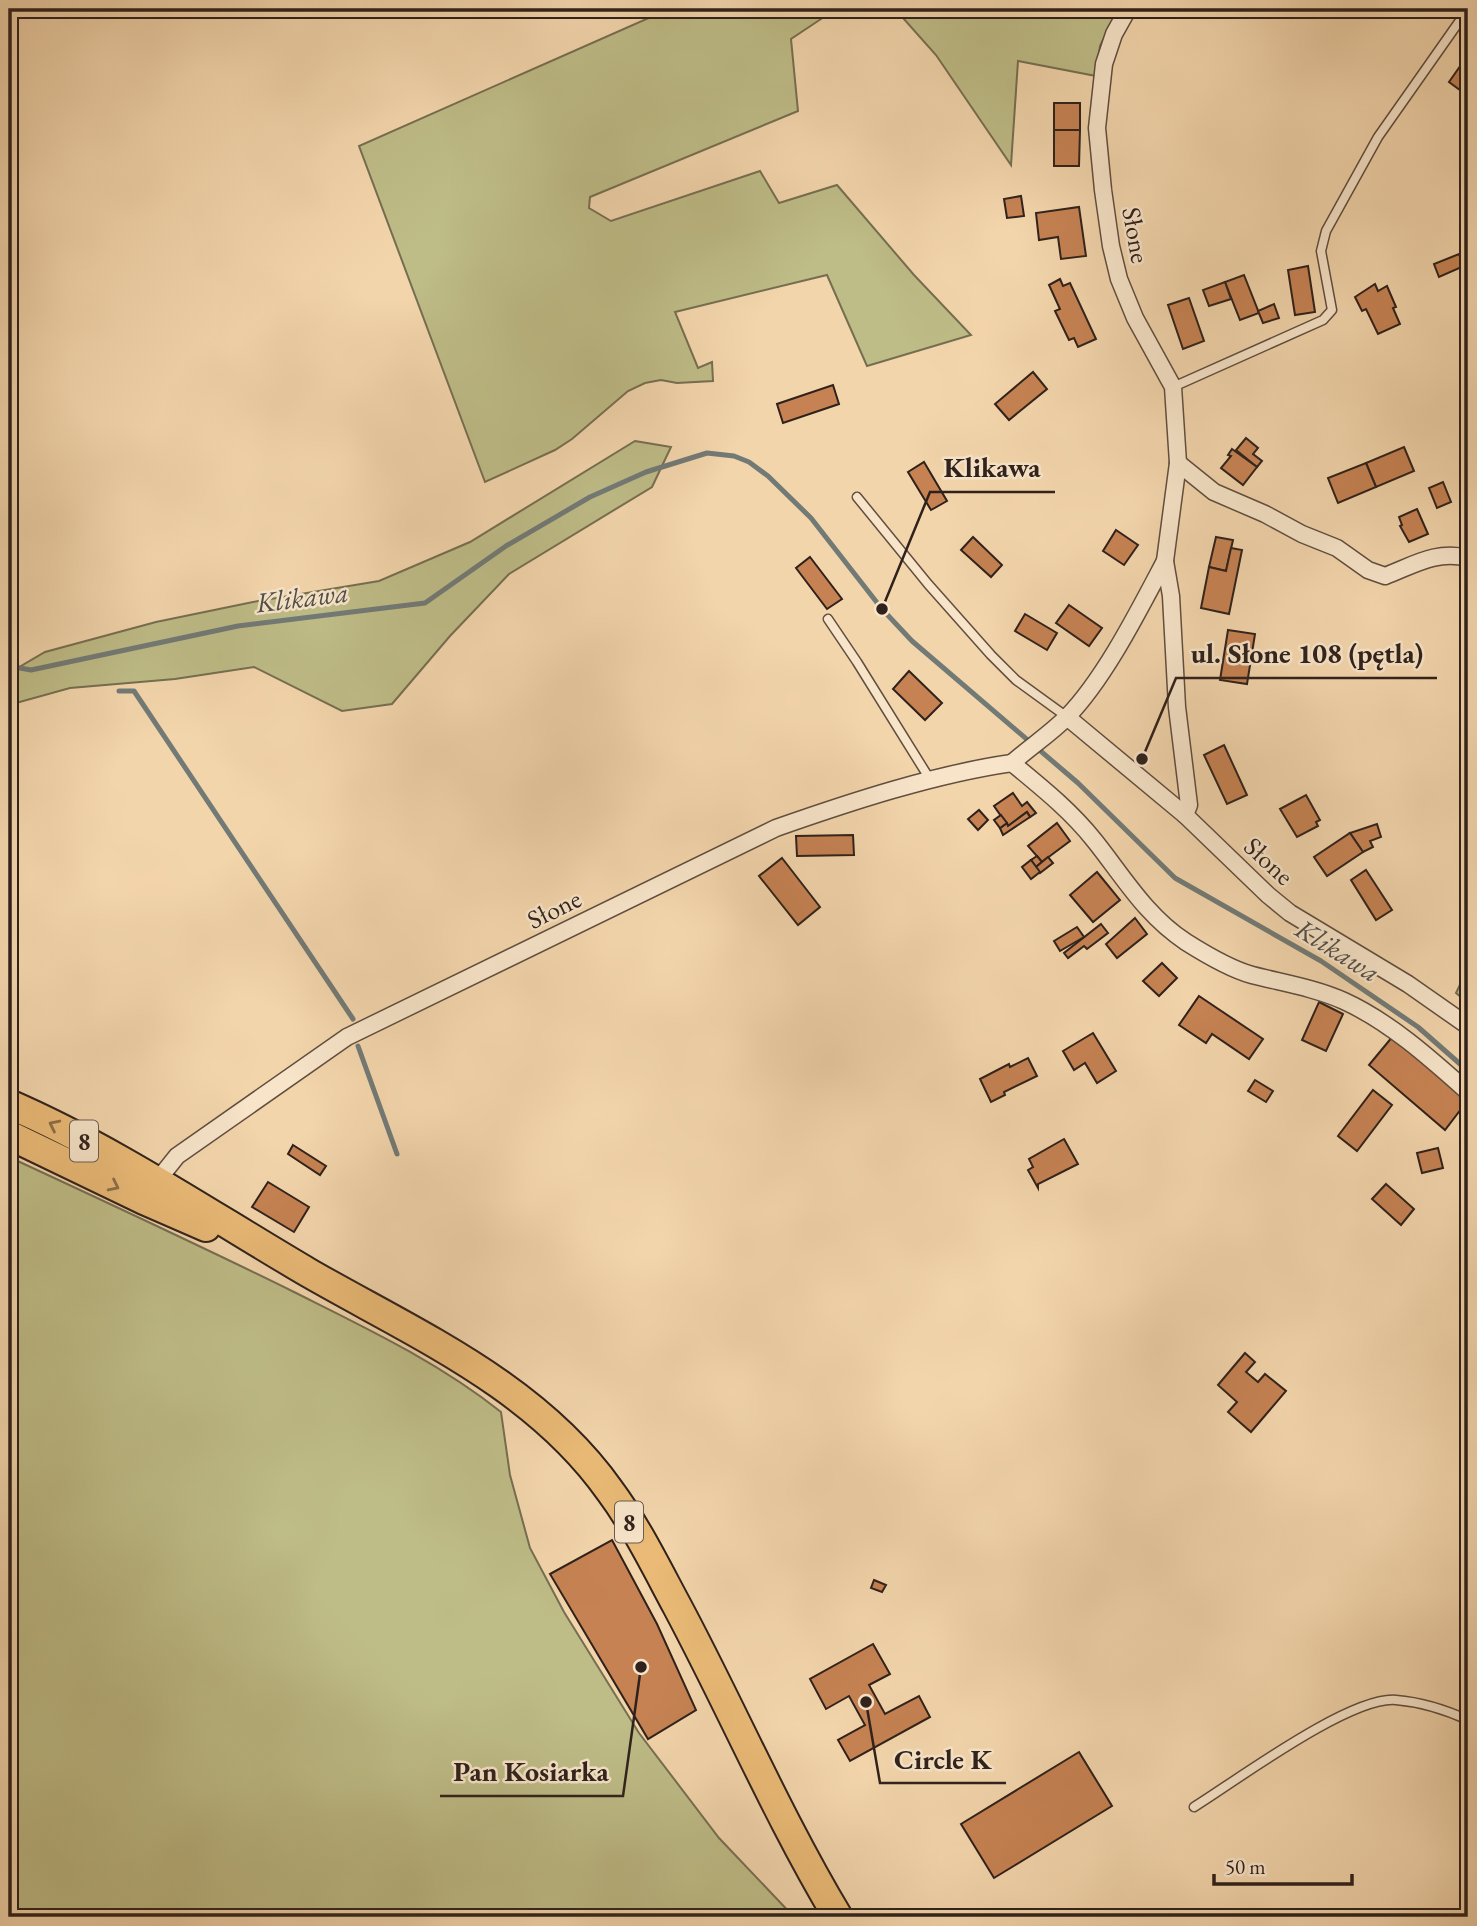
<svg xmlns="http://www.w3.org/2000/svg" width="1477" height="1926" font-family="'EB Garamond',serif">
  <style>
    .green { fill: #bebc87; stroke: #766e51; stroke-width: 2 }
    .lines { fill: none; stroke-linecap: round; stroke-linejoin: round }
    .stream { stroke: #727a76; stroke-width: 5 }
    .building { fill: #c68253; stroke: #2f211b; stroke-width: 2 }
    .service-casing { stroke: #604e3f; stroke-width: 11 }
    .minor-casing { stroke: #604e3f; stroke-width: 19 }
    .trunk-casing { stroke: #2f211b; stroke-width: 32 }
    .service { stroke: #f7e4c9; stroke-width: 8 }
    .minor { stroke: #f7e4c9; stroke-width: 16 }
    .trunk { stroke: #eaba76; stroke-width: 28 }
    .oneway { stroke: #8c6e48 }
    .labels { text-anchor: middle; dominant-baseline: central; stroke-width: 5; stroke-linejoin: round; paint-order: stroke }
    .shield { fill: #f7e4c9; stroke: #6b5c4f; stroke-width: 2 }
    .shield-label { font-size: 24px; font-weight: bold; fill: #2f211b }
    .street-label { font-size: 26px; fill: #2f211b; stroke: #f7e4c9 }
    .water-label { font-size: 28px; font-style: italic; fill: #504e49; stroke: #f7e4c9 }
    .leader { fill: none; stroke: #2f211b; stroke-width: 2.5 }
    .callout-dot { fill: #2f211b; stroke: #f7e4c9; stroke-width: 2.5 }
    .callout-label { font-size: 28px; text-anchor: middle; font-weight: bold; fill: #2f211b; stroke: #f7e4c9; stroke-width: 5; stroke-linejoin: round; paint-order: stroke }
  </style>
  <rect width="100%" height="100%" fill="#f3d5ac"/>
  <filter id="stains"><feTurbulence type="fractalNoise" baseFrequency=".00286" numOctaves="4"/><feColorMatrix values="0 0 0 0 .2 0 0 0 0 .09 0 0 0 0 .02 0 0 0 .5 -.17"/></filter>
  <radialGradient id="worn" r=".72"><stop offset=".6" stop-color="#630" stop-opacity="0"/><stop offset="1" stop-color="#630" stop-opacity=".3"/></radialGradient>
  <!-- green -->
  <g class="green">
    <polygon points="669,9 820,9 824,17 791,39 798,111 590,197 589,208 611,221 760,171 779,203 837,185 914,275 971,335 867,366 827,275 675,312 698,368 712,362 713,381 677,383 661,380 645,383 628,391 572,439 555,450 485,482 359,146"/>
    <polygon points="895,9 1102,9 1114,18 1100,46 1096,76 1018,61 1011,165 936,55"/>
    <polygon points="635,441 671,447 652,487 509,574 450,636 392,704 342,711 254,667 175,679 70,688 9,705 9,673 45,652 156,622 253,602 379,581 470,542"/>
    <polygon points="1468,968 1468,1003 1456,993"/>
    <path d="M9,1157C104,1201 199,1245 294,1292C366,1328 438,1362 501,1412L510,1475L530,1548L564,1612L639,1733L719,1838L794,1917H9Z"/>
  </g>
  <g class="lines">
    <!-- stream -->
    <g class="stream">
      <polyline points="9,666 31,670 238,626 425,603 506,546 590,497 646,472 707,453 734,456 749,462 768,476 811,518 882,609 912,641 1078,783 1175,878 1321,961 1418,1027 1468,1071"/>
      <polyline points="119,691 134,691 353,1019"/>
      <polyline points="358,1046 397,1154"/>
    </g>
  </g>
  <!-- building -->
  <g class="building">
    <polygon points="1463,62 1467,64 1468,62 1468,96 1449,82"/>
    <rect x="1054" y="103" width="26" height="27"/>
    <polygon points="1054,130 1080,130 1079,166 1054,166"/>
    <polygon points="1021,196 1024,216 1007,218 1004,199"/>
    <polygon points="1079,207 1086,256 1061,259 1058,237 1039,240 1036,213"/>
    <polygon points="1459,254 1464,266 1439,277 1434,264"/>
    <polygon points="1308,266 1315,312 1295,315 1288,270"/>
    <polygon points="1244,275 1259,313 1240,320 1225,282"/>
    <polygon points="1060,279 1063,286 1070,283 1096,339 1078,347 1074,338 1069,340 1055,311 1060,309 1049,285"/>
    <polygon points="1225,282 1231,299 1209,306 1203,290"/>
    <polygon points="1375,284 1378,291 1387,286 1396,307 1393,308 1400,324 1378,334 1366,309 1362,311 1355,297"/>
    <polygon points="1189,298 1204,341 1183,349 1168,305"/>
    <polygon points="1274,304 1279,318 1263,323 1258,311"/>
    <polygon points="1033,372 1047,389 1009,420 995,404"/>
    <polygon points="833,385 839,404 783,423 777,404"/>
    <polygon points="1246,438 1258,448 1253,454 1262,461 1257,467 1236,450"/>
    <polygon points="1404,447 1414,471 1376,487 1366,463"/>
    <polygon points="1232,449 1257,467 1243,485 1221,468 1231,456 1228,455"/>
    <polygon points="924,462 947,501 931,510 908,472"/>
    <polygon points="1366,463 1376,487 1338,503 1328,478"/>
    <polygon points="1443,482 1451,502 1437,508 1429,488"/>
    <polygon points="1417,509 1428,534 1409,542 1400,526 1402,525 1399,517"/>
    <polygon points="1116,530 1138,545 1124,565 1103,551"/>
    <polygon points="973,537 1002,565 991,577 961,550"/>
    <polygon points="1216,537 1233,540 1226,571 1209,567"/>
    <polygon points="1231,548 1242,550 1229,614 1201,608 1209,567 1226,571"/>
    <polygon points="810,557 842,599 827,609 796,568"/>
    <polygon points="1069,605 1102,628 1089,646 1056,623"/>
    <polygon points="1025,614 1057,633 1047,650 1015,631"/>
    <polygon points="1228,630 1255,634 1247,684 1220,680"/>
    <polygon points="909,671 942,703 925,720 893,689"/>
    <polygon points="1224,745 1247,795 1227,804 1204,755"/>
    <polygon points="1013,793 1022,806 1027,802 1036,813 1030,817 1027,812 1008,826 994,806"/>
    <polygon points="1306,795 1320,820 1316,822 1318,826 1297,837 1280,809"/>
    <polygon points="979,810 988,820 978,830 968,819"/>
    <polygon points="1027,812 1030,817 1003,835 1000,828 1007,823 1008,826"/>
    <polygon points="1001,815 1007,823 1000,828 994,820"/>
    <polygon points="1057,823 1070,841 1042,862 1028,846"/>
    <polygon points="1377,824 1381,837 1370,841 1373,847 1363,852 1350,833"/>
    <polygon points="1350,833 1363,852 1327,876 1314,857"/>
    <polygon points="853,835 854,855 797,856 796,836"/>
    <polygon points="1037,856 1042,862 1036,867 1031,860"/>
    <polygon points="1048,857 1053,863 1040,873 1036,867"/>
    <polygon points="782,858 820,907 798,925 759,876"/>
    <polygon points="1031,860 1040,872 1031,879 1022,867"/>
    <polygon points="1366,870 1392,910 1376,920 1351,880"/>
    <polygon points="1097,872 1120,900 1093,922 1070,895"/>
    <polygon points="1135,918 1147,934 1117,958 1106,944"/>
    <polygon points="1101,924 1108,933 1087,949 1084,946 1068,958 1064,953"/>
    <polygon points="1077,927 1084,937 1060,951 1054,941"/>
    <polygon points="1162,963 1177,978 1159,996 1143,981"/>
    <polygon points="1199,996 1263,1039 1249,1059 1212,1034 1206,1043 1179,1025"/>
    <polygon points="1319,1002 1343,1014 1326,1051 1302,1040"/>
    <polygon points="1093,1033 1116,1071 1097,1083 1085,1063 1074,1070 1063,1051"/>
    <polygon points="1393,1036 1468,1100 1445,1130 1369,1065"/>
    <polygon points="1028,1058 1037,1076 1004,1092 1005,1095 991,1102 980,1079 1009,1064 1010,1067"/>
    <polygon points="1255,1080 1273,1091 1266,1102 1248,1091"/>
    <polygon points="1373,1090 1392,1105 1357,1151 1338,1136"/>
    <polygon points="1064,1139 1078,1164 1038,1184 1038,1188 1028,1170 1033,1167 1029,1159"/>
    <polygon points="293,1145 326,1166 320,1175 288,1154"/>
    <polygon points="1438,1148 1443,1168 1422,1173 1417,1153"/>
    <polygon points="268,1182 309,1207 294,1232 252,1207"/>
    <polygon points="1386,1184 1414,1209 1401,1225 1372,1199"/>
    <polygon points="1245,1353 1255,1362 1246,1372 1258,1382 1265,1374 1286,1391 1251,1432 1228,1412 1237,1402 1218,1385"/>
    <polygon points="612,1540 657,1624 696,1710 648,1739 550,1574"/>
    <polygon points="874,1580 886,1585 882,1592 871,1588"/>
    <polygon points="873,1644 890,1674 869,1685 885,1714 919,1696 930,1717 850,1761 838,1740 865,1725 849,1696 826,1709 810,1679"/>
    <polygon points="1079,1752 1112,1806 994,1878 961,1824"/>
  </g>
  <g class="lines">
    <!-- service casing -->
    <g class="service-casing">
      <g id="service">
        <polyline points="1173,387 1323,320 1332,310 1321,251 1326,231 1378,137 1468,9"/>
        <polyline points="857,497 928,584 991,655 1016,680 1067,717"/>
        <polyline points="828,619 857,662 931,781"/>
        <path d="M1194,1807C1236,1781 1350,1696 1396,1700C1420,1702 1446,1710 1468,1720"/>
      </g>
    </g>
    <!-- minor casing -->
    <g class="minor-casing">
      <g id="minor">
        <polyline points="1128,9 1114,34 1104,64 1097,128 1103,190 1111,246 1119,279 1135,318 1173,387 1178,463 1165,561 1171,596 1177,707 1189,805 1185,815"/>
        <path d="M1178,463L1214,492L1265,514L1302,534L1337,548L1368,570L1385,576C1414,565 1436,550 1468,558"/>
        <polyline points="1067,717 1185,815 1268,895 1290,913 1408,984 1468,1026"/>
        <path d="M1012,763C1041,787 1070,810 1094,840C1123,876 1145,915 1186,942C1205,954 1230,969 1252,975C1283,983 1315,988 1344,1001C1390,1022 1431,1059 1468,1092"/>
        <path d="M1012,763C1030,747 1050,734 1067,717C1105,678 1139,610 1165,561"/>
        <path d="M157,1181L177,1156L347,1037L776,828C850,802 935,774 1012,763"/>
      </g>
    </g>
    <!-- trunk casing -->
    <g class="trunk-casing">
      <g id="trunk">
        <path d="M9,1104C115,1150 210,1215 309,1273C417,1335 536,1386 610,1491C636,1526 656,1567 677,1606C732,1709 778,1817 838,1917"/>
        <polyline points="9,1135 144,1200 206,1227"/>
      </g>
    </g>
    <!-- service -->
    <use href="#service" class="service"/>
    <!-- minor -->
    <use href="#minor" class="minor"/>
    <!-- trunk -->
    <use href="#trunk" class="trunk"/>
  </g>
  <!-- one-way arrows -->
  <defs><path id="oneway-chevron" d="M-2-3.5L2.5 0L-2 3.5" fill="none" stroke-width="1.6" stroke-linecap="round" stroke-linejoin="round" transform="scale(1.75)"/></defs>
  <g class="oneway">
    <use href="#oneway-chevron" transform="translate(54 1125) rotate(-154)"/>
    <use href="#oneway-chevron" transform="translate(114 1186) rotate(26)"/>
  </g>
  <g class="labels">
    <!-- shield labels -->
    <g class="shield">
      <rect x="70" y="1120.5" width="28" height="41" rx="5"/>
      <rect x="615" y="1501.5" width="28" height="41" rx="5"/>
    </g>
    <g class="shield-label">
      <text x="84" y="1141">8</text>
      <text x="629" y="1522">8</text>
    </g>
    <!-- street labels -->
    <g class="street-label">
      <text transform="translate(1136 235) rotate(80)">Słone</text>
      <text transform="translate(1269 861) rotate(43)">Słone</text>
      <text transform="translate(554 909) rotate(-26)">Słone</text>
    </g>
    <!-- water labels -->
    <g class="water-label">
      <text transform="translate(302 597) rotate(-7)">Klikawa</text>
      <text transform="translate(1338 950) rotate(32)">Klikawa</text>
    </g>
  </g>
  <!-- callouts -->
  <path class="leader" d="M882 609L930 492H1055M1142 759L1176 678H1437M866 1702L880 1783H1006M641 1667L623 1796H440"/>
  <g class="callout-dot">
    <circle cx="882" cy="609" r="7"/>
    <circle cx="1142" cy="759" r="7"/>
    <circle cx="866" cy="1702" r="7"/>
    <circle cx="641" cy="1667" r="7"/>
  </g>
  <g class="callout-label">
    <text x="992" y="477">Klikawa</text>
    <text x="1307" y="663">ul. Słone 108 (pętla)</text>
    <text x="943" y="1769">Circle K</text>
    <text x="531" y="1781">Pan Kosiarka</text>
  </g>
  <!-- margin -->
  <rect width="1477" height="1926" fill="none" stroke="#f3d5ac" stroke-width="35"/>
  <rect x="10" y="10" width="1456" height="1905" fill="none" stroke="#2f211b" stroke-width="3.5"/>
  <rect x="18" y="18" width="1442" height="1891" fill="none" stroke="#2f211b" stroke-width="2"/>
  <!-- scale -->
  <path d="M1214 1874v10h138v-10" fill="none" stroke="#2f211b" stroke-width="3.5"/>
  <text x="1225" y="1874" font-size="21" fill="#2f211b" stroke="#f7e4c9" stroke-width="5" paint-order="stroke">50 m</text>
  <rect width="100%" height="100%" filter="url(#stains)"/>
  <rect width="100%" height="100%" fill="url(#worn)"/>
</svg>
